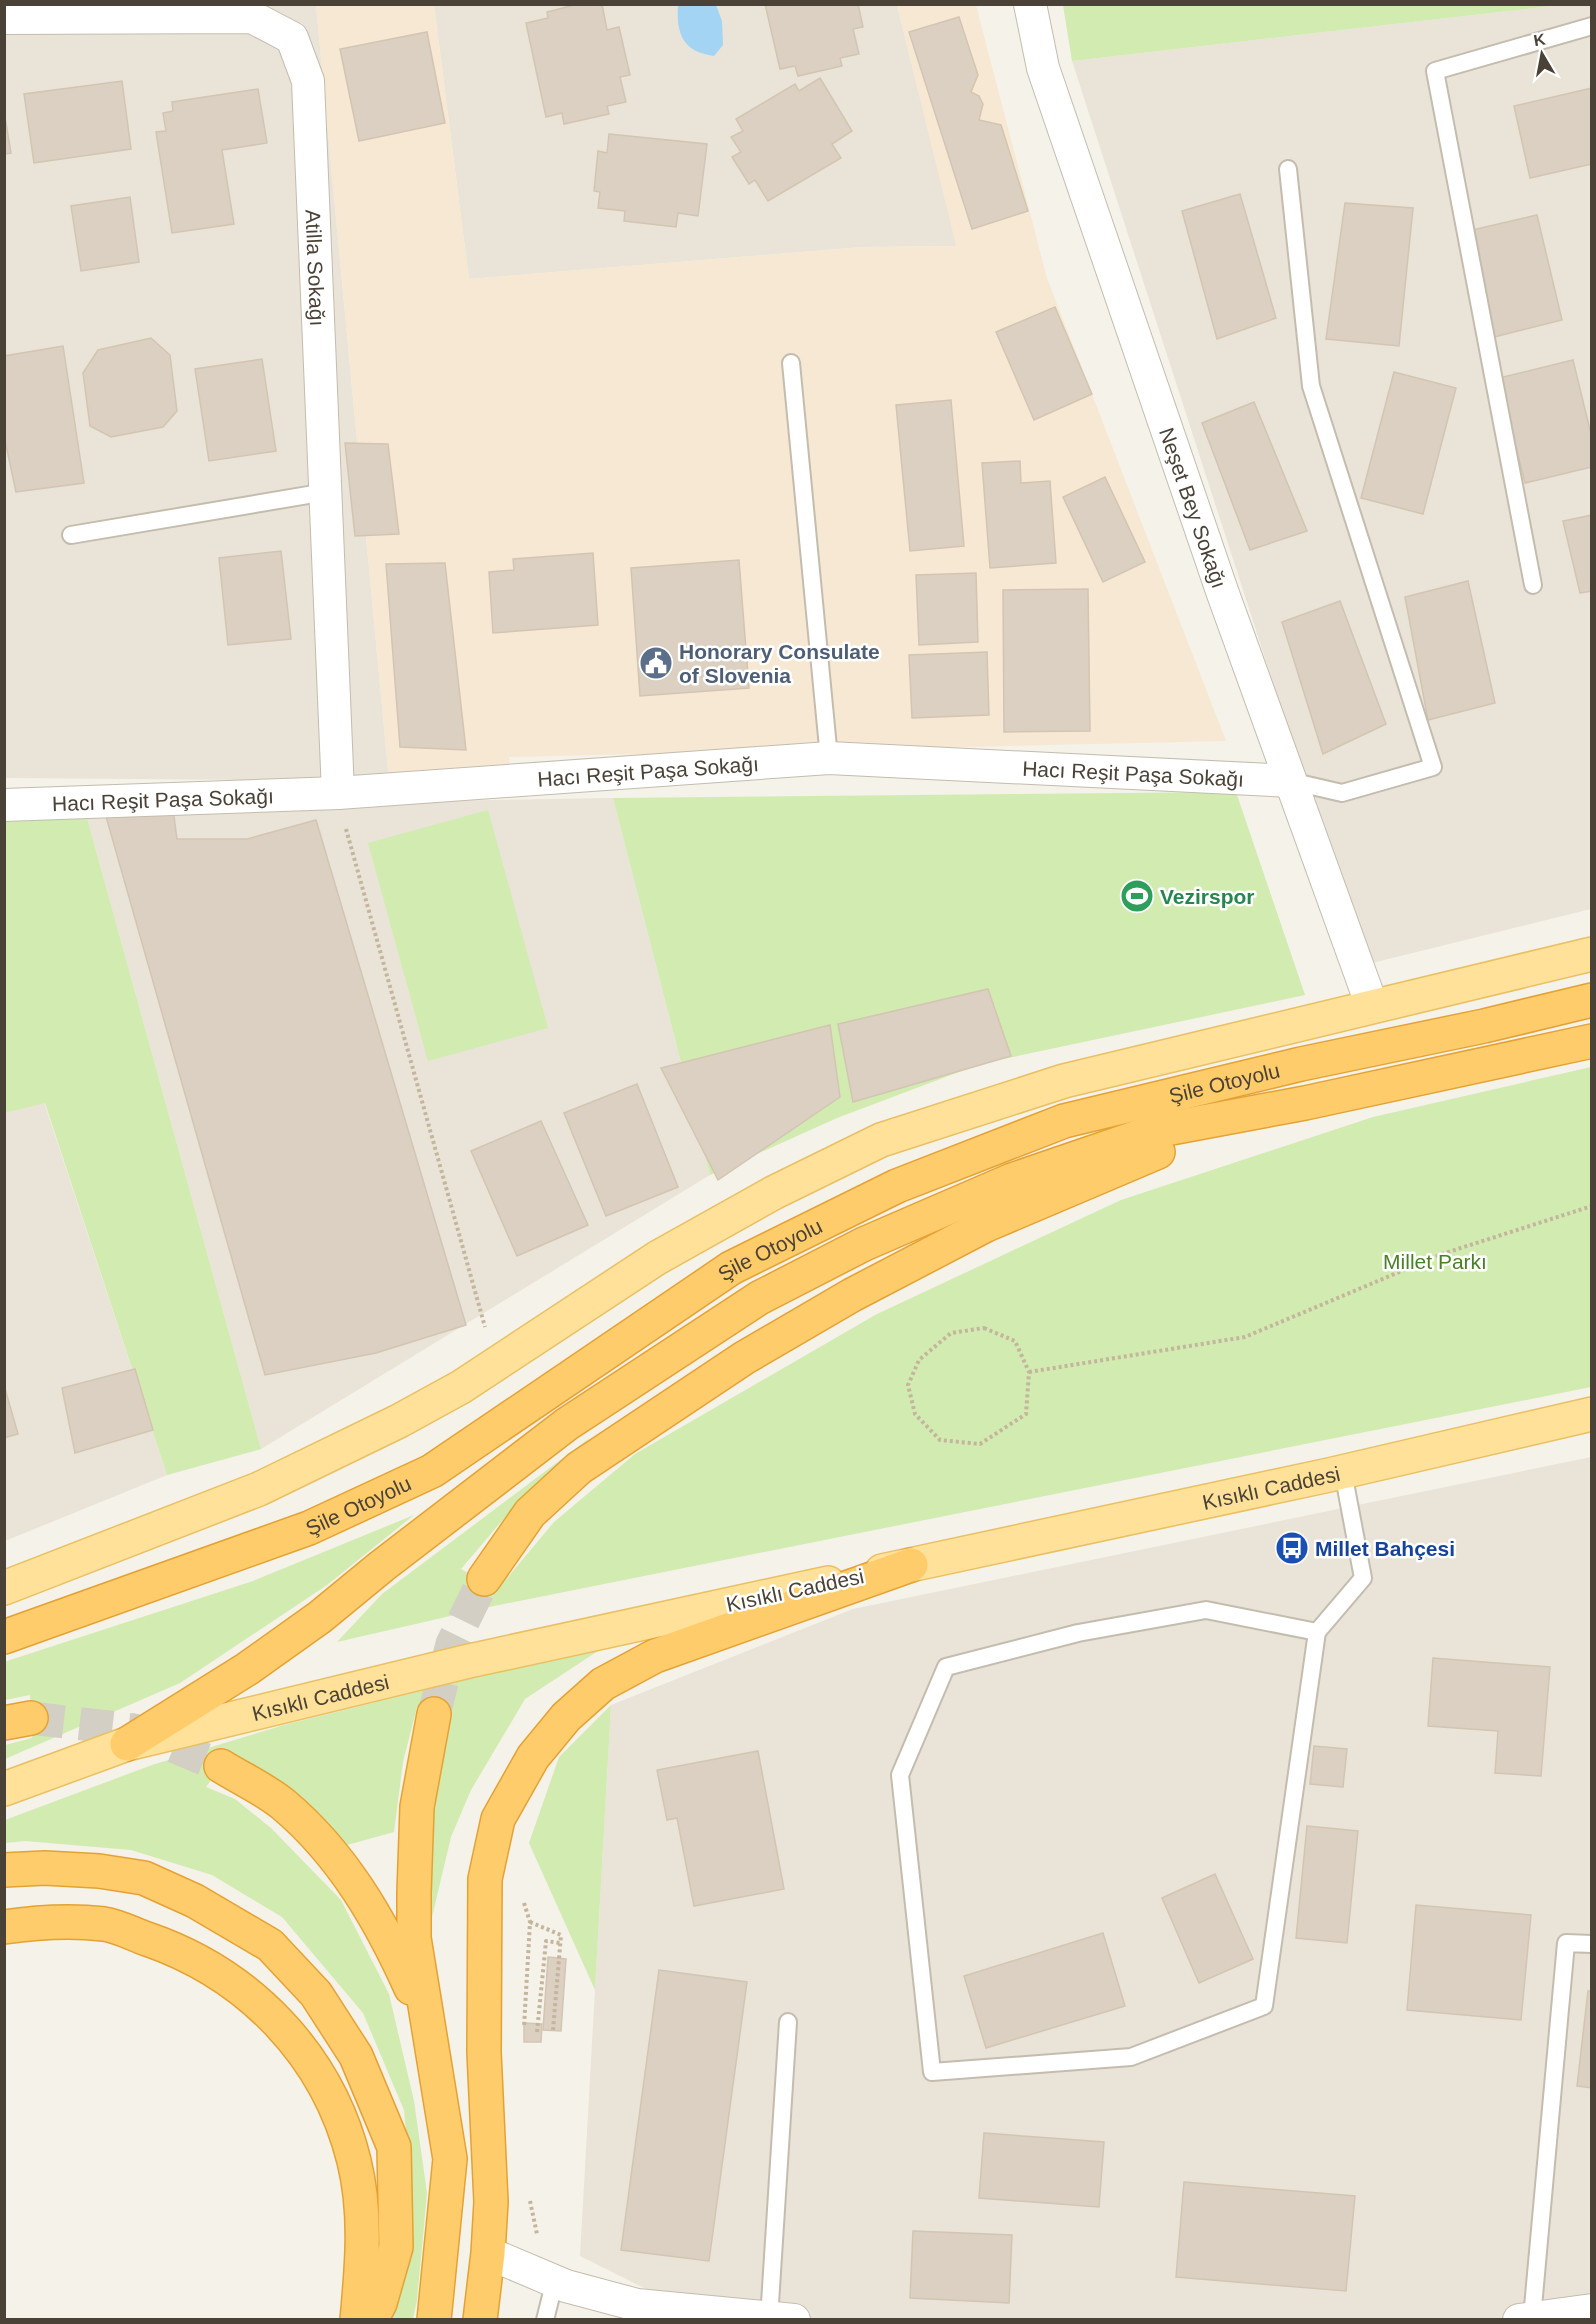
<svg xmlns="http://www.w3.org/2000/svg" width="1596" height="2324" font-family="Helvetica,sans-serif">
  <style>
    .residential { fill: #e9e4d7 }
    .commercial { fill: #f7e8d4 }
    .green { fill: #d1ebb1 }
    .water { fill: #a4d4f4 }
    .building { fill: #dbd0c1; stroke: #d3c5b1; stroke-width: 1.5 }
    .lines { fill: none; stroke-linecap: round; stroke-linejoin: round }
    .highway-tunnel { stroke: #d3cfc5; stroke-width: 33; stroke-dasharray: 33 16; stroke-linecap: butt }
    .lane-casing { stroke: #c4bcae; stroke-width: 20 }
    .street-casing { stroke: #c4bcae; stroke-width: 34 }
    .primary-casing { stroke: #e9c063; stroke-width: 36 }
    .highway-casing { stroke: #e4a234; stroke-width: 36 }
    .path { stroke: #c4b59c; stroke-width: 4; stroke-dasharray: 3 3; stroke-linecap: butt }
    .lane { stroke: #fff; stroke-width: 16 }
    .street { stroke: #fff; stroke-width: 32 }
    .primary { stroke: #ffe199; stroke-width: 33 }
    .highway { stroke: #ffcc6b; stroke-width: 33 }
    .labels { text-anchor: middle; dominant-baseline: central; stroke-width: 5; stroke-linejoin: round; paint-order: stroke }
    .street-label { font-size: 21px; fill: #4a4237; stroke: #fff }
    .service-label { font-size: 21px; font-weight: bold; fill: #4e5e75; stroke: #fff; text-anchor: start }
    .leisure-label { font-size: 21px; font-weight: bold; fill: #27864d; stroke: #fff; text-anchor: start }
    .park-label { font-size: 21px; fill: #497f27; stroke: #fff }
    .transit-label { font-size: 21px; font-weight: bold; fill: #164399; stroke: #fff; text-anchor: start }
  </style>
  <rect width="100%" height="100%" fill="#f5f2e9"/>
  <!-- residential -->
  <g class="residential">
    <polygon points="4,5 316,5 389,781 6,778"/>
    <polygon points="434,5 897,5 957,246 863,247 469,279"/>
    <polygon points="1560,5 1591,5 1591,909 1360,966 1308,791 1072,61"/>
    <polygon points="613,798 710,1175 261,1449 84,807"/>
    <polygon points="44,1102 167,1475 5,1541 5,1113"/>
    <polygon points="1591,1457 1591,2319 706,2319 580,2256 611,1705 853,1609"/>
  </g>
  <!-- commercial -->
  <polygon class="commercial" points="316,5 434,5 469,279 863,247 956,246 897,5 976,5 1047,278 1226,741 509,757 510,769 389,781"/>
  <!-- green -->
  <g class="green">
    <polygon points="1063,5 1063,4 1560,5 1072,61"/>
    <polygon points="1236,792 1305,995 980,1064 837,1118 710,1175 613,798"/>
    <polygon points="84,807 261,1449 167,1475 45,1103 5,1113 5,812"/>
    <polygon points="488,810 548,1028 428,1061 368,843"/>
    <polygon points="1591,1067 1591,1387 494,1606 337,1642 382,1594 591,1437 506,1516 461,1569 497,1590 554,1522 635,1454 877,1314 1121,1200 1373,1117"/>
    <polygon points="414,1515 327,1585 180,1683 5,1759 5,1745 32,1738 30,1695 5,1700 4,1662 253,1581"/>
    <polygon points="607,1645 525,1699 471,1790 451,1837 432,1917 426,1872 433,1780 451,1713 417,1707 403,1762 394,1832 347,1845 289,1791 221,1766 206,1787 235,1799 271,1828 341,1900 389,1994 414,2101 427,2193 417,2300 413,2319 390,2319 403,2279 413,2208 404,2110 363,2013 282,1917 212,1875 131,1850 25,1841 5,1843 5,1820 152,1765 284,1725"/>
    <polygon points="611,1705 595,1990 529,1843 559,1757"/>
  </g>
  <!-- water -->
  <path class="water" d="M678,5H716L722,21L723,45L714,56C683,52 676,34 678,5Z"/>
  <!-- building -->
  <g class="building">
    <polygon points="578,4 602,4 607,30 619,27 630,75 620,77 626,102 607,106 609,114 564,124 562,113 546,117 526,23 548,18 547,12"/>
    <polygon points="765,4 858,4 863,27 853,29 859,54 840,58 842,66 798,76 795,66 780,69"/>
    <polygon points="959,17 978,75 971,92 979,96 983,104 979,120 1001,125 1028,211 972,229 909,32"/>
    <polygon points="427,32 445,123 359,141 340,49"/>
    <polygon points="820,78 852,131 832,144 841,158 768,201 755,180 749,184 732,157 741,152 731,137 743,131 736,119 795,84 799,91"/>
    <polygon points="122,81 131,149 34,163 24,94"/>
    <polygon points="1592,88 1592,164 1530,178 1514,106"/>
    <polygon points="258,89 267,143 222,150 234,224 172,233 156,132 166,131 163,113 173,111 172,102"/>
    <polygon points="4,111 11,153 4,154"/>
    <polygon points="609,134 707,144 698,216 678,213 676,227 624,221 625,211 598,208 600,192 594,191 598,151 607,153"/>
    <polygon points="1240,194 1276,318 1217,339 1182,211"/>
    <polygon points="130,197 139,262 81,271 71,206"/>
    <polygon points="1345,203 1413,208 1399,346 1326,339"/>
    <polygon points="1537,215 1562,320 1494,337 1468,231"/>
    <polygon points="1055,307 1092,394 1034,420 996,332"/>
    <polygon points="151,338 170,355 177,411 163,427 111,437 90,426 83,373 98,350"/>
    <polygon points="63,346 84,483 16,492 4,436 4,356"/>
    <polygon points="262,359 276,451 209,461 195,369"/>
    <polygon points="1573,360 1592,438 1592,467 1525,483 1499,378"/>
    <polygon points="1394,372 1456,388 1423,514 1361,498"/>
    <polygon points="951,400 964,546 910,551 896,405"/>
    <polygon points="1254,402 1307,531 1250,550 1202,423"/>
    <polygon points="345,443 388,444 399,534 355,536"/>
    <polygon points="1020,461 1021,483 1050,481 1056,563 990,568 982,463"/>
    <polygon points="1105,477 1145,562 1103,582 1063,497"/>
    <polygon points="1592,515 1592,591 1580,593 1563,521"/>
    <polygon points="281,551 291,639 228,645 219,558"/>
    <polygon points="593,553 598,625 493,633 489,572 514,570 513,559"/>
    <polygon points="739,560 749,688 640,696 631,568"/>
    <polygon points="445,563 466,750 400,747 386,564"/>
    <polygon points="976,573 978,642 919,645 916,575"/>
    <polygon points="1468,581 1495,703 1428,720 1405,597"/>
    <polygon points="1088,589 1090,731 1004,732 1003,590"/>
    <polygon points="1340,601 1386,724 1323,754 1282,622"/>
    <polygon points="987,652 989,715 912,718 909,655"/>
    <polygon points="173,809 177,839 247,839 316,820 466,1325 376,1353 265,1375 105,813"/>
    <polygon points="988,989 1011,1056 853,1102 838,1024"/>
    <polygon points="830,1025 840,1097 718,1180 661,1068"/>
    <polygon points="637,1084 678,1187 606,1216 564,1113"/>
    <polygon points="541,1121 588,1225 517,1256 471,1151"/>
    <polygon points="135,1369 153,1430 75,1453 62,1388"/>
    <polygon points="4,1385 18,1434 4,1438"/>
    <polygon points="1433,1658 1550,1667 1541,1776 1495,1773 1498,1731 1428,1726"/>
    <polygon points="1314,1746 1347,1749 1343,1787 1310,1784"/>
    <polygon points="758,1751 784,1889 694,1906 677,1818 667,1820 657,1770"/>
    <polygon points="1307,1826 1358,1831 1347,1943 1296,1938"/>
    <polygon points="1215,1874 1253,1959 1199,1983 1162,1898"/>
    <polygon points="1416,1905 1531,1915 1521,2020 1407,2010"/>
    <polygon points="1103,1933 1125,2006 986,2048 964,1976"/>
    <polygon points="548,1957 566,1959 561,2031 543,2030"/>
    <polygon points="659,1970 747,1982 709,2261 621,2250"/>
    <polygon points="1588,1991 1592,1991 1592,2088 1577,2086"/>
    <polygon points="524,2023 542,2024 541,2042 524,2042"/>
    <polygon points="984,2133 1104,2142 1099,2207 979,2198"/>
    <polygon points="1184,2182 1355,2196 1346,2291 1176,2277"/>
    <polygon points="913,2231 1012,2235 1009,2303 910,2298"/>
  </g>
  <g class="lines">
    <!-- highway-tunnel -->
    <g class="highway-tunnel">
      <polyline points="434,1714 452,1644 484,1579"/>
      <polyline points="31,1718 134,1730 221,1766"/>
    </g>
    <!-- lane casing -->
    <g class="lane-casing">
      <g id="lane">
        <polyline points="1288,169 1311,386 1433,767 1342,793 1290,781"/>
        <polyline points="791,363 829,758"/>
        <polyline points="71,535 326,492"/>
        <polyline points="1533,585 1435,71 1592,26"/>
        <polygon points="1206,1610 1317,1632 1264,2006 1131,2057 932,2072 900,1775 946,1667 1078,1633"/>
        <polyline points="1317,1632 1363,1578 1343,1472"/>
        <polyline points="1532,2318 1566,1943 1592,1944"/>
        <polyline points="769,2319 788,2022"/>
        <polyline points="545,2320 555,2280"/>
      </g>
    </g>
    <!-- street casing -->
    <g class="street-casing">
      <g id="street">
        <path id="s1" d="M1030,4L1043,68L1222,591L1372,1006"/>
        <path id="s2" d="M4,18L252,17L292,38L308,81L338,793"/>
        <path id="s3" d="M4,805L338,793L829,758L1290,781"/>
        <polyline points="488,2253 566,2286 637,2305 794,2320"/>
        <polyline points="1519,2320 1592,2310"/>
      </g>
    </g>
    <!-- primary casing -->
    <g class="primary-casing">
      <g id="primary">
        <path id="s4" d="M882,1571L1329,1475L1592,1414"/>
        <polyline points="4,1588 259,1489 399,1421 461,1387 657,1258 773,1193 881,1140 1064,1081 1592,954"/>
        <path id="s5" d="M4,1789L127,1744L469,1661L828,1583"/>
      </g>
    </g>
    <!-- highway casing -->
    <g class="highway-casing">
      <g id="highway">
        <polyline points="484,1579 530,1513 579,1468 744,1358 852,1295 986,1225 1158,1152"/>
        <path id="s6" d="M4,1637L309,1528L432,1471L731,1268L897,1186L1064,1121L1301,1064L1484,1026L1592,1000"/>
        <polyline points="434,1714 417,1807 414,1893 414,1938 450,2159 434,2320"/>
        <polyline points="4,1723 31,1718"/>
        <polyline points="127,1744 247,1669 320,1617 382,1566 567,1424 759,1298 864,1244 1012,1180 1155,1131 1305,1103 1592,1041"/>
        <path d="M221,1766C242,1779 266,1790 284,1805C342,1854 380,1919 411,1988"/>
        <polyline points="4,1870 45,1868 99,1871 144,1878 195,1901 270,1945 316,1994 356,2056 394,2147 396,2247 380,2303 371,2320"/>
        <path d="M4,1927C38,1922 70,1920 104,1924C118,1926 133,1934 147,1939C249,1974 328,2055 354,2161C367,2213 362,2267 357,2320"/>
        <polyline points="480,2320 488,2253 491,2202 484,2052 485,1879 498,1819 533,1757 566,1717 603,1684 655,1656 911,1565"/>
      </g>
    </g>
    <!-- path -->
    <g class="path">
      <polyline points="346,829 485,1327"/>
      <polygon points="984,1328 1015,1341 1029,1372 1026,1414 980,1444 940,1440 915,1414 908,1385 919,1360 951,1333"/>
      <polyline points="1029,1372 1245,1337 1442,1254 1592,1206"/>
      <polyline points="524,1903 530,1922 524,2027"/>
      <polyline points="530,1922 561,1935 553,2030"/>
      <polyline points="537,2032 546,1941 560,1943"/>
      <polyline points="530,2201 537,2234"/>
    </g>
    <!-- lane -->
    <use href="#lane" class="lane"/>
    <!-- street -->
    <use href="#street" class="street"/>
    <!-- primary -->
    <use href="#primary" class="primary"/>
    <!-- highway -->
    <use href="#highway" class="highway"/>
  </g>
  <!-- icons -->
  <defs>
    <g id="civic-disc" transform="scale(1.725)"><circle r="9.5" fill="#5c6f8a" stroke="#fff"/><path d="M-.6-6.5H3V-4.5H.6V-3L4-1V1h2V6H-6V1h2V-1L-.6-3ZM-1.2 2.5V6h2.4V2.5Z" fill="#fff"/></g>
    <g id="stadium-disc" transform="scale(1.725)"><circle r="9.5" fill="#2e9e5b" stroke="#fff"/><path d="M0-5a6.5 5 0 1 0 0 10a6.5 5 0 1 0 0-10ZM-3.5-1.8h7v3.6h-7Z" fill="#fff"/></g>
    <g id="bus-disc" transform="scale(1.725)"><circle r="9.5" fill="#1a4fb4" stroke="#fff"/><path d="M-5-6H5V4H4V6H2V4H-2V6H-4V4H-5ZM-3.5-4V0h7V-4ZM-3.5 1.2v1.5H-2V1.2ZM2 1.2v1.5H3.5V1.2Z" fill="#fff"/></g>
  </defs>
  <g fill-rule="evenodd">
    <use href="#civic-disc" x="656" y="663"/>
    <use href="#stadium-disc" x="1137" y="896"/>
    <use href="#bus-disc" x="1292" y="1548"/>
  </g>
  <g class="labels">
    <!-- street labels -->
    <g class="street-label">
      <text stroke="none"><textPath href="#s2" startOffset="526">Atilla Sokağı</textPath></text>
      <text stroke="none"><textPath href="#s1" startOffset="530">Neşet Bey Sokağı</textPath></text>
      <text stroke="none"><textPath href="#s3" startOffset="645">Hacı Reşit Paşa Sokağı</textPath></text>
      <text stroke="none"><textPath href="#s3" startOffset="1131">Hacı Reşit Paşa Sokağı</textPath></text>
      <text stroke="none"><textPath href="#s3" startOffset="159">Hacı Reşit Paşa Sokağı</textPath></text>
      <text stroke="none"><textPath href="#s6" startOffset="1350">Şile Otoyolu</textPath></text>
      <text stroke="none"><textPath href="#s6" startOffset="864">Şile Otoyolu</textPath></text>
      <text stroke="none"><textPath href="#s4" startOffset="398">Kısıklı Caddesi</textPath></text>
      <text stroke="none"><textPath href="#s6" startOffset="378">Şile Otoyolu</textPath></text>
      <text transform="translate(795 1590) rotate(-12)">Kısıklı Caddesi</text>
      <text stroke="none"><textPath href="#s5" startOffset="330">Kısıklı Caddesi</textPath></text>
    </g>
    <!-- service labels -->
    <g class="service-label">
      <text x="679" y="651">Honorary Consulate<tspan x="679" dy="24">of Slovenia</tspan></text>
    </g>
    <!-- leisure labels -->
    <g class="leisure-label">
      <text x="1160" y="896">Vezirspor</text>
    </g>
    <!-- park labels -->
    <g class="park-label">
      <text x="1435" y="1261">Millet Parkı</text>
    </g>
    <!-- transit labels -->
    <g class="transit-label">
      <text x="1315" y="1548">Millet Bahçesi</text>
    </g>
  </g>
  <!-- border -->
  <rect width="1596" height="2324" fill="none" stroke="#4a4237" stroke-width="12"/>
  <!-- north arrow -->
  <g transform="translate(1542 54) rotate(350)" stroke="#ffffff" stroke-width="4.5" paint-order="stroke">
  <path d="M0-4.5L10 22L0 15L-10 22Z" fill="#4a4237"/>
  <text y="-9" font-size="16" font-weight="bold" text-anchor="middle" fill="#4a4237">K</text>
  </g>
</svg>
